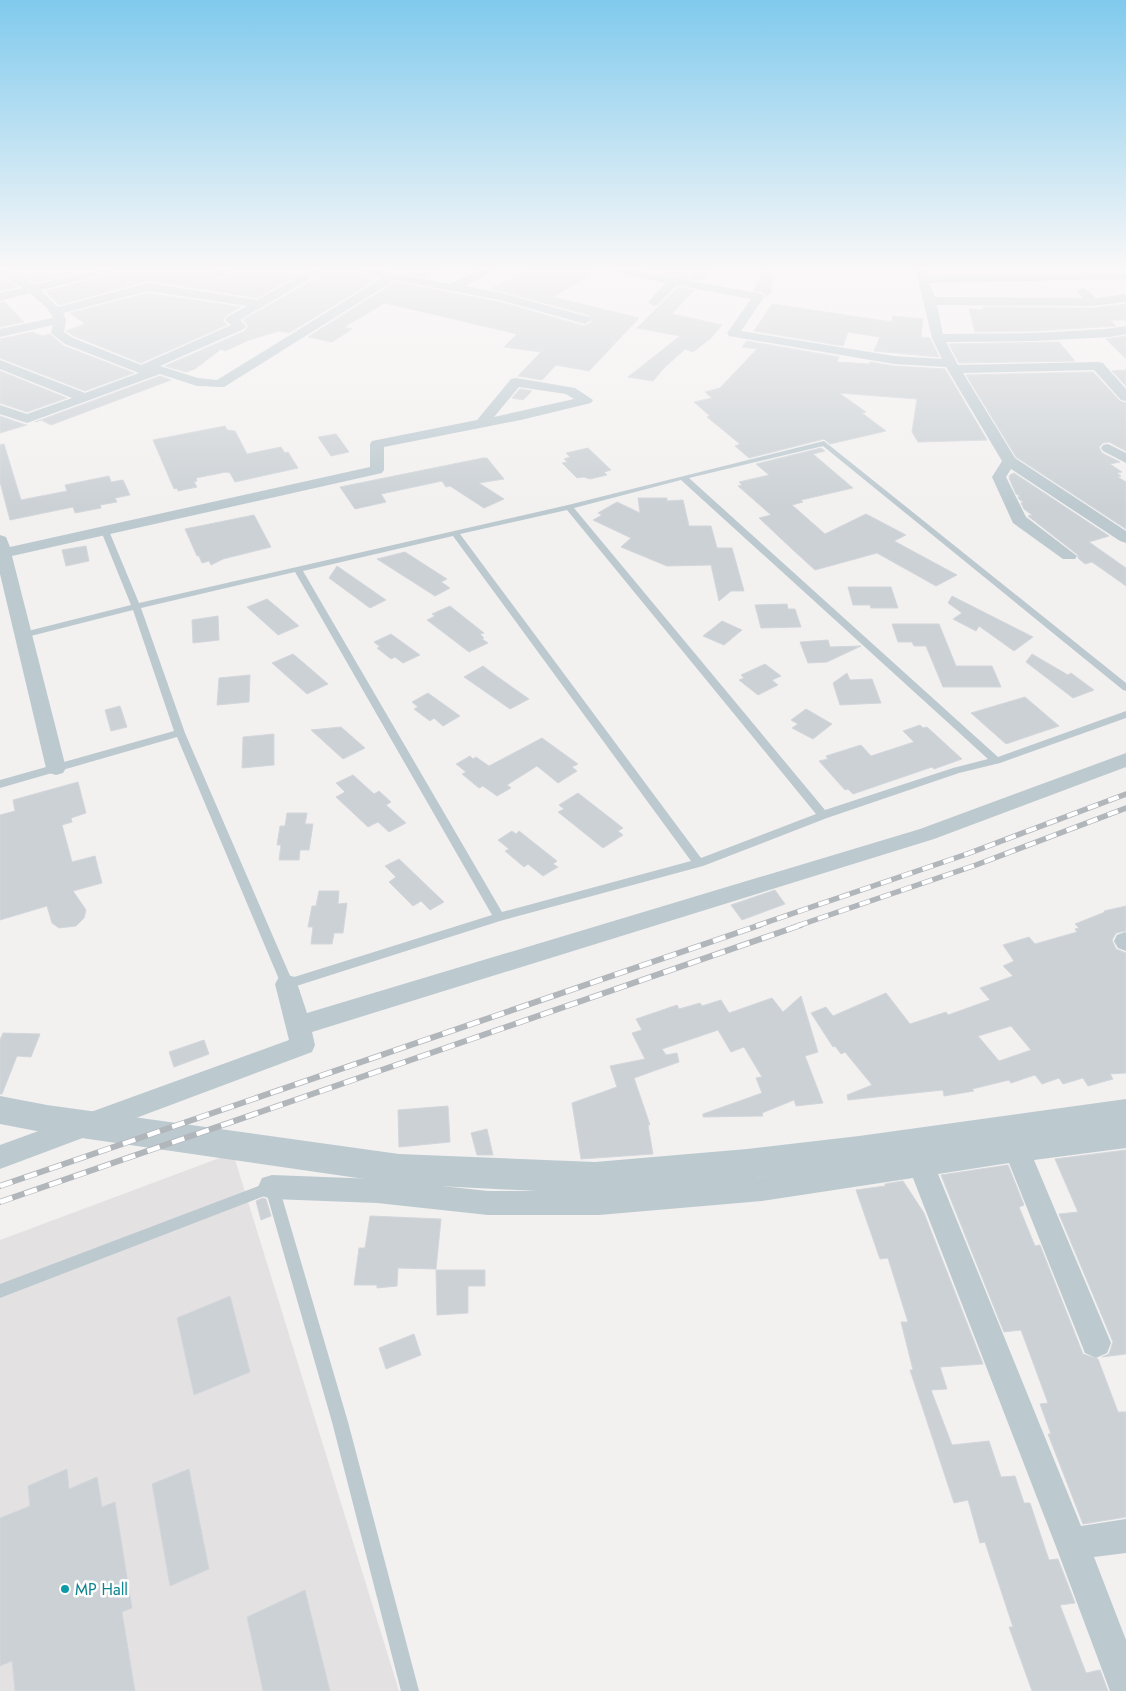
<svg xmlns="http://www.w3.org/2000/svg" width="1126" height="1691" font-family="Jost,sans-serif">
  <style>
    .education { fill: #e4e1e2 }
    .building { fill: #cbd1d5; stroke: #d3d7dc; fill-rule: evenodd }
    .lines { fill: none; stroke-linecap: round; stroke-linejoin: round }
    .service { fill: #bccad0; fill-rule: evenodd }
    .minor { fill: #bccad0; fill-rule: evenodd }
    .tertiary { fill: #bccad0; fill-rule: evenodd }
    .rail-far1-casing { stroke: #b1b6bb; stroke-width: 5.5 }
    .rail-casing { stroke: #b1b6bb; stroke-width: 6 }
    .rail-far1 { stroke: #fff; stroke-width: 4; stroke-dasharray: 11; stroke-linecap: butt }
    .rail { stroke: #fff; stroke-width: 4.5; stroke-dasharray: 13; stroke-linecap: butt }
    .culture-dot { fill: #0f9aa8; stroke: #fff; stroke-width: 2 }
    .labels { text-anchor: middle; dominant-baseline: central; stroke-width: 5; stroke-linejoin: round; paint-order: stroke }
    .near-culture-label { font-size: 16px; fill: #0d838f; stroke: #fff; text-anchor: start }
  </style>
  <rect width="100%" height="100%" fill="#f3f0f0"/>
  <!-- education -->
  <polygon class="education" points="233,1153 399,1691 0,1691 0,1240"/>
  <!-- building -->
  <g class="building">
    <polygon points="14,271 87,271 34,283"/>
    <polygon points="112,271 215,271 213,274 221,279 227,277 230,271 306,271 257,298 148,281 59,305 45,291 109,275"/>
    <polygon points="323,271 359,271 362,275 377,279 289,333 279,331 249,340 225,351 221,349 195,369 186,372 165,366 245,331 248,326 243,320 321,275"/>
    <polygon points="390,271 441,271 427,278"/>
    <polygon points="527,271 596,271 553,297 639,318 589,371 556,365 542,380 518,376 541,352 504,347 517,334 385,303 344,327 352,329 332,342 308,337 395,282 500,302 584,326 592,322 589,315 491,289"/>
    <polygon points="644,271 712,271 702,281 690,279 692,276 685,271 673,276"/>
    <polygon points="763,271 773,271 771,293 766,297 762,292 754,291"/>
    <polygon points="0,275 18,287 0,291"/>
    <polygon points="678,287 694,290 672,314 722,325 711,338 693,352 685,349 663,369 653,381 628,377 680,336 637,328"/>
    <polygon points="148,293 241,307 225,316 223,320 227,325 141,363 74,336 66,331 85,324 70,313"/>
    <polygon points="5,302 24,322 0,327 0,303"/>
    <polygon points="772,304 892,322 893,316 923,319 921,337 930,338 939,357 874,351 880,337 848,332 843,346 754,331"/>
    <polygon points="1126,304 1126,320 1110,320 1116,326 1034,331 975,332 969,309 984,310 982,307 1093,308"/>
    <polygon points="32,332 43,336 50,334 64,346 134,373 85,391 0,358 0,339"/>
    <polygon points="1126,336 1126,359 1106,339"/>
    <polygon points="747,341 839,357 837,362 869,364 870,362 894,366 945,369 987,440 918,442 912,432 917,399 839,393 866,412 862,413 886,431 830,444 824,439 749,458 735,446 740,444 707,417 710,416 694,402 712,398 705,392 720,388 757,349 742,347"/>
    <polygon points="1059,342 1075,361 959,363 949,344"/>
    <polygon points="1126,370 1126,386 1112,371"/>
    <polygon points="0,371 67,398 27,412 0,403"/>
    <polygon points="1093,372 1120,401 1126,403 1126,451 1109,442 1103,443 1099,447 1102,453 1120,462 1110,464 1122,472 1117,473 1121,476 1118,477 1126,482 1126,529 1016,457 966,375"/>
    <polygon points="160,376 171,380 51,425 41,420 35,422"/>
    <polygon points="520,389 532,391 523,400 512,398"/>
    <polygon points="0,416 26,425 27,425 0,433"/>
    <polygon points="225,426 227,430 235,431 247,454 281,447 285,453 288,452 298,468 235,482 230,473 226,472 196,478 197,481 194,482 197,487 178,491 177,488 174,489 153,440"/>
    <polygon points="336,434 339,438 349,452 331,456 318,437"/>
    <polygon points="4,444 21,500 67,491 65,485 109,476 111,482 123,480 130,495 115,498 117,502 100,505 101,508 75,513 73,507 10,520 0,482 0,445"/>
    <polygon points="588,448 611,470 604,472 607,475 590,479 584,477 577,478 562,463 567,462 564,459 570,457 566,453"/>
    <polygon points="821,448 825,451 813,454 853,488 801,500 803,502 792,505 825,534 866,514 906,535 894,541 957,575 936,586 877,553 815,570 793,550 759,518 771,515 738,486 742,485 739,482 769,475 756,464"/>
    <polygon points="483,458 487,458 504,479 479,483 504,499 484,508 450,486 446,487 442,481 381,494 386,502 355,509 340,487"/>
    <polygon points="1014,473 1109,536 1089,542 1126,568 1126,586 1092,562 1085,564 1078,558 1078,555 1028,516 1032,515 1024,509 1021,503 1023,502 1019,499 1018,497 1020,496 1016,494 1009,478 1010,478 1009,477 1010,475"/>
    <polygon points="638,498 667,498 667,501 683,500 689,526 711,526 717,548 732,548 744,591 731,591 719,601 711,565 667,566 621,547 631,538 593,520 602,515 598,513 617,502 640,513"/>
    <polygon points="254,515 271,547 223,559 211,565 209,561 202,563 199,556 197,556 185,529"/>
    <polygon points="86,546 89,561 66,566 62,550"/>
    <polygon points="405,552 447,579 441,582 450,588 435,596 377,559"/>
    <polygon points="337,566 386,600 370,608 329,578"/>
    <polygon points="848,587 891,587 898,608 871,608 870,605 853,605"/>
    <polygon points="952,596 1033,637 1014,651 979,626 976,631 953,619 962,613 948,603"/>
    <polygon points="267,599 278,608 299,626 278,635 247,607"/>
    <polygon points="787,604 788,609 795,609 801,627 761,628 755,605"/>
    <polygon points="450,606 484,633 480,634 484,638 482,639 488,643 469,652 427,620 435,616 432,614"/>
    <polygon points="218,616 219,640 193,643 192,620"/>
    <polygon points="722,621 742,630 724,645 703,636"/>
    <polygon points="892,624 939,624 956,666 992,666 1001,687 943,687 926,646 914,646 912,642 898,642"/>
    <polygon points="391,634 420,655 403,663 395,657 391,659 377,648 380,647 374,642"/>
    <polygon points="828,640 830,647 861,646 827,662 808,663 800,642"/>
    <polygon points="293,654 305,664 328,684 307,694 272,663"/>
    <polygon points="1032,654 1068,675 1071,673 1094,690 1073,698 1026,662"/>
    <polygon points="765,664 781,676 772,680 778,685 758,695 739,680 744,678 741,675"/>
    <polygon points="483,666 495,675 529,699 510,709 464,677"/>
    <polygon points="847,673 850,680 872,679 881,703 840,705 833,683"/>
    <polygon points="250,675 249,702 217,705 219,678"/>
    <polygon points="428,693 460,716 443,726 434,718 430,721 414,709 418,707 412,702"/>
    <polygon points="1025,697 1059,726 1006,744 971,713"/>
    <polygon points="120,706 127,727 111,731 105,710"/>
    <polygon points="806,709 832,724 813,739 792,728 798,724 791,720"/>
    <polygon points="920,725 923,728 927,727 962,759 934,769 932,767 853,794 848,789 845,790 819,761 828,759 826,756 861,745 871,756 914,742 903,731"/>
    <polygon points="341,727 365,748 343,759 311,730"/>
    <polygon points="274,734 274,765 242,768 243,737"/>
    <polygon points="542,738 578,764 572,767 577,771 558,783 537,766 507,785 511,788 497,796 483,786 479,788 462,774 466,772 456,764 470,756 473,759 476,757 489,766"/>
    <polygon points="353,775 374,794 379,791 391,802 386,805 406,823 389,832 378,822 368,827 336,797 345,792 336,783"/>
    <polygon points="78,782 86,813 71,818 72,822 62,825 72,862 95,856 102,883 73,891 86,910 84,918 76,926 59,928 52,923 47,906 0,920 0,815 15,811 13,800"/>
    <polygon points="578,793 623,828 618,831 623,835 603,848 558,812 564,809 559,805"/>
    <polygon points="287,813 307,813 305,824 313,824 309,850 300,850 299,860 279,860 281,845 277,845 280,826 285,826"/>
    <polygon points="512,831 516,834 519,831 557,861 553,864 558,867 543,876 528,864 524,867 505,851 509,849 498,840"/>
    <polygon points="399,859 421,880 444,902 430,910 421,901 413,906 389,882 396,877 385,866"/>
    <polygon points="775,890 785,904 742,920 731,905"/>
    <polygon points="319,891 339,891 338,904 347,903 343,933 334,933 332,944 311,944 313,927 308,927 312,906 316,906"/>
    <path d="M1126,906V931L1116,933L1112,940L1116,949L1126,953V1073L1110,1074L1113,1079L1088,1086L1083,1078L1063,1084L1059,1078L1042,1084L1035,1075L1011,1083L1009,1080L972,1089L974,1091L944,1096L943,1090L848,1100L847,1095L872,1085L845,1052L841,1054L835,1046L833,1047L811,1013L826,1007L833,1016L886,993L910,1024L946,1012L948,1015L990,1000L980,988L1013,976L1003,966L1014,961L1003,945L1029,937L1035,944L1077,932L1075,929L1079,928L1075,924L1105,912L1104,911ZM1011,1026L1031,1050L999,1061L978,1036Z"/>
    <polygon points="801,996 818,1052 805,1056 823,1103 796,1106 794,1100 762,1113 763,1116 703,1117 703,1114 762,1093 756,1078 762,1077 744,1047 731,1052 718,1030 662,1049 666,1055 677,1053 679,1062 634,1078 650,1125 648,1125 653,1154 581,1159 572,1103 617,1087 610,1066 645,1059 632,1033 642,1030 636,1019 677,1005 679,1009 700,1003 702,1006 721,1000 729,1013 772,998 783,1012"/>
    <polygon points="3,1033 40,1034 31,1057 17,1056 2,1094 0,1094 0,1040"/>
    <polygon points="204,1040 209,1054 174,1067 169,1052"/>
    <polygon points="448,1106 450,1142 399,1147 398,1110"/>
    <polygon points="487,1129 493,1155 477,1155 471,1133"/>
    <polygon points="1126,1150 1126,1354 1102,1357 1109,1354 1113,1342 1059,1214 1078,1212 1055,1159"/>
    <polygon points="1008,1165 1024,1205 1019,1207 1030,1234 1035,1246 1040,1245 1083,1354 1098,1359 1118,1412 1126,1412 1126,1517 1083,1524 1048,1434 1051,1434 1040,1404 1048,1403 1021,1330 1004,1332 941,1175"/>
    <polygon points="903,1181 924,1213 983,1364 940,1367 947,1389 931,1390 952,1445 989,1441 1001,1477 1015,1476 1024,1503 1030,1503 1049,1560 1058,1559 1075,1603 1060,1605 1086,1673 1100,1670 1108,1691 1032,1691 1009,1627 1013,1627 985,1542 980,1543 968,1500 954,1503 910,1370 913,1370 901,1322 908,1322 888,1258 880,1259 856,1190 885,1186 885,1184"/>
    <polygon points="263,1198 266,1199 271,1216 261,1220 256,1201"/>
    <polygon points="370,1216 441,1219 436,1269 398,1268 397,1286 377,1288 377,1285 354,1285 359,1248 365,1248"/>
    <polygon points="436,1270 485,1270 485,1286 468,1286 468,1313 437,1315"/>
    <polygon points="230,1296 250,1372 194,1395 177,1318"/>
    <polygon points="414,1334 421,1355 386,1369 379,1348"/>
    <polygon points="67,1469 69,1489 97,1477 102,1507 115,1502 132,1608 122,1612 135,1691 15,1691 12,1661 0,1666 0,1518 30,1506 28,1486"/>
    <polygon points="189,1469 209,1569 170,1586 152,1484"/>
    <polygon points="305,1590 330,1691 263,1691 247,1617"/>
  </g>
  <g class="lines">
    <!-- service -->
    <g class="service">
      <path d="M824,441L1126,683V691L1123,690L823,446L689,478L998,757L1126,711V718L1000,763L959,773L827,818L703,866L500,921L287,989L283,987L281,984L177,737L0,788V780L174,731L133,610L23,638L18,635L20,633L131,605L101,531L102,529H108L109,531L139,603L568,505ZM681,480L988,759L953,768L825,810L574,508ZM567,510L816,814L701,858L460,534ZM453,536L691,861L502,912L303,571ZM295,572L492,915L291,978L185,733L141,608Z"/>
      <polygon points="272,1181 277,1182 279,1187 348,1422 419,1691 401,1691 332,1422 267,1195 0,1298 0,1284"/>
    </g>
    <!-- minor -->
    <g class="minor">
      <path d="M0,271H11L34,285L93,271H110L109,273L41,290L58,307L148,283L257,300L309,271H321L320,273L240,320L246,326L244,329L160,366L198,378L217,380L382,278L362,273L361,271H382L450,284L478,271H491L490,273L464,286L501,293L589,317L591,320L585,324L500,300L395,280L224,387L197,386L160,374L27,423L0,414V405L27,414L72,398L0,369V360L85,393L139,373L65,344L51,333L53,325L0,337V329L53,318L47,308L30,293L0,301V293L23,288L0,273ZM148,291L247,306L227,317L225,320L231,325L141,365L73,338L64,332L66,320L63,313Z"/>
      <polygon points="217,271 228,271 225,276 221,277 215,274"/>
      <polygon points="615,271 636,271 673,278 684,273 690,276 686,280 762,294 764,297 741,331 894,356 942,359 932,338 916,271 926,271 928,276 1126,273 1126,279 929,283 935,297 1083,298 1077,292 1083,288 1087,290 1096,298 1126,294 1126,302 1093,306 937,305 943,334 1034,333 1106,329 1126,326 1126,334 1110,337 1034,341 946,342 958,365 1098,362 1103,363 1126,389 1126,401 1121,400 1094,370 963,373 1015,458 1126,531 1126,543 1120,541 1011,469 1006,477 1026,517 1077,556 1075,559 1063,559 1013,523 992,477 1002,461 946,367 894,364 729,336 727,333 751,299 677,285 658,305 654,306 648,302 666,283 620,274 616,273"/>
      <path d="M516,378L575,388L593,400L591,403L525,419L384,447V470L382,473L12,556L66,768L63,773L56,775L49,773L46,768L0,574V535L6,537L10,547L370,467V444L372,441L477,420L511,379ZM519,387L566,394L574,399L494,417Z"/>
      <polygon points="1108,444 1126,453 1126,463 1103,451 1101,448 1103,445"/>
      <polygon points="1126,753 1126,767 934,839 312,1032 315,1045 312,1052 0,1169 0,1145 289,1040 275,984 279,977 287,975 295,977 307,1013 920,829"/>
      <polygon points="1125,932 1126,933 1126,951 1118,948 1114,941 1117,935"/>
      <polygon points="1126,1126 1126,1148 1034,1160 1111,1343 1107,1353 1096,1358 1085,1353 1009,1163 938,1174 1081,1526 1126,1519 1126,1553 1094,1557 1126,1640 1126,1691 1110,1691 1055,1544 913,1178 762,1201 599,1215 488,1215 377,1203 272,1199 262,1196 258,1187 262,1178 272,1175 377,1179 488,1191 599,1191 762,1177 1017,1138"/>
    </g>
    <!-- tertiary -->
    <polygon class="tertiary" points="0,1096 47,1105 399,1154 595,1162 747,1149 859,1136 1126,1099 1126,1127 859,1166 747,1179 595,1194 399,1184 47,1133 0,1124"/>
    <!-- rail-far1 casing -->
    <g class="rail-far1-casing">
      <g id="rail-far1">
        <polyline points="756,926 967,854 1126,794"/>
        <polyline points="797,926 976,865 1126,808"/>
      </g>
    </g>
    <!-- rail casing -->
    <g class="rail-casing">
      <g id="rail">
        <polyline points="0,1186 760,925"/>
        <polyline points="0,1202 801,925"/>
      </g>
    </g>
    <!-- rail-far1 -->
    <use href="#rail-far1" class="rail-far1"/>
    <!-- rail -->
    <use href="#rail" class="rail"/>
  </g>
  <!-- sky -->
  <linearGradient id="sky" x2="0" y2="1"><stop stop-color="#80caed"/><stop offset="0.53" stop-color="#faf8f8"/><stop offset="1" stop-color="#faf8f8" stop-opacity="0"/></linearGradient>
  <rect width="1126" height="507" fill="url(#sky)"/>
  <!-- markers -->
  <circle class="culture-dot" cx="65" cy="1589" r="5"/>
  <g class="labels">
    <!-- near-culture labels -->
    <g class="near-culture-label">
      <text x="75" y="1589">MP Hall</text>
    </g>
  </g>
</svg>
